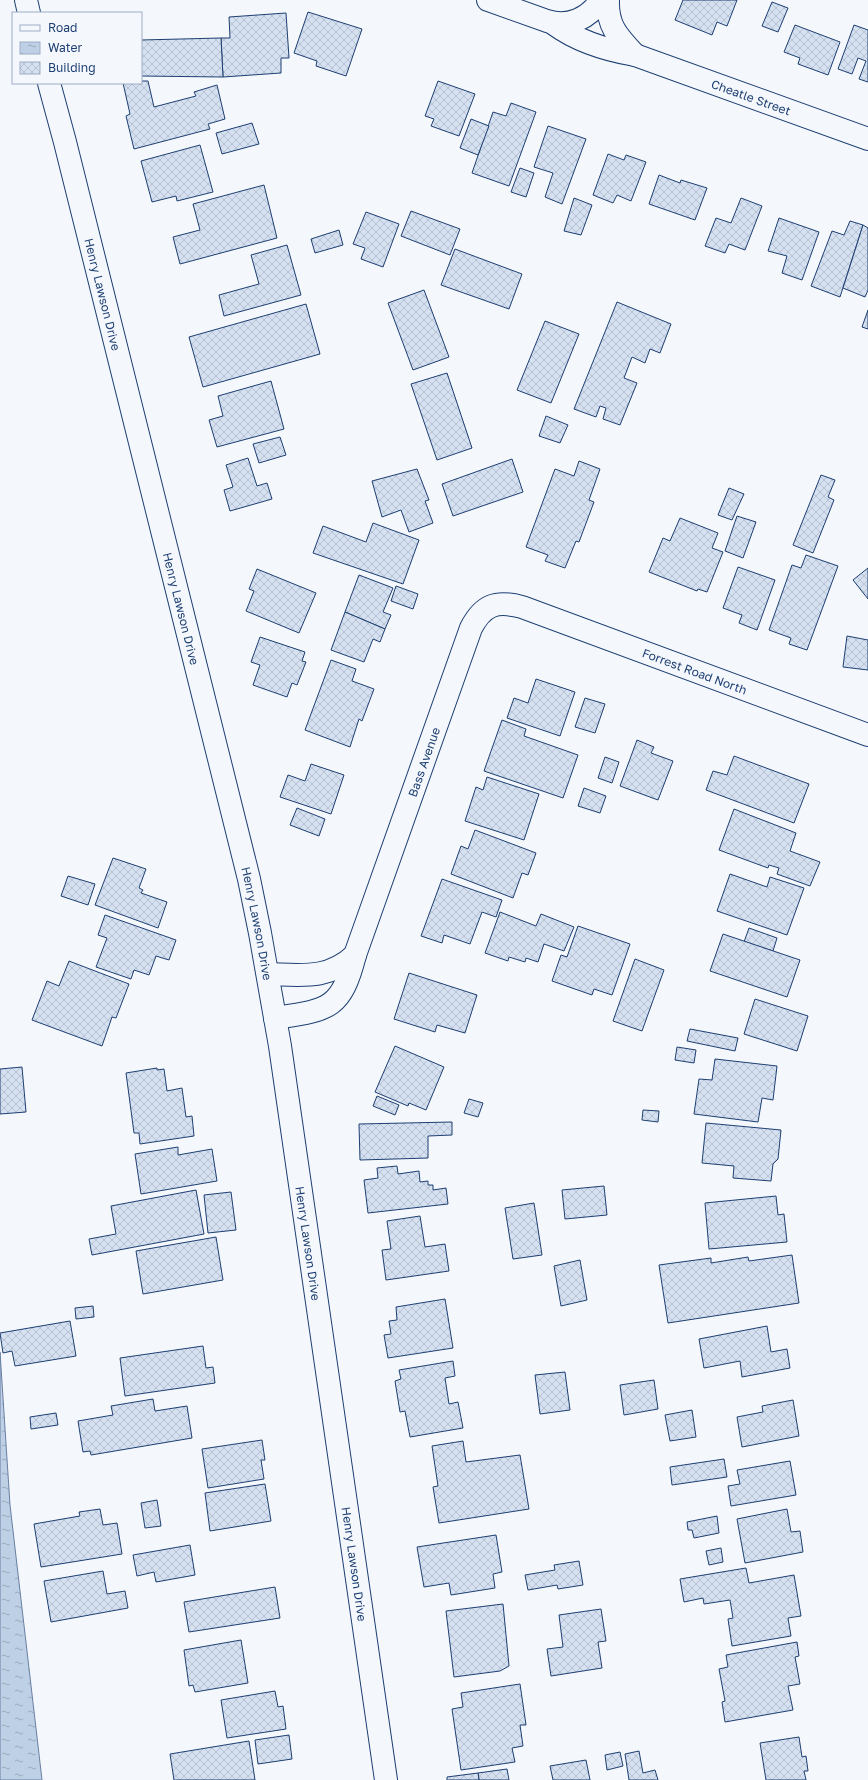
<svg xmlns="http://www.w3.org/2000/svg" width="868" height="1780" font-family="'Golos Text',sans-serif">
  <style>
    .water { fill: url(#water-ripples); stroke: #687fa3 }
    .building { fill: url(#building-cross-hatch); stroke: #1d3f73 }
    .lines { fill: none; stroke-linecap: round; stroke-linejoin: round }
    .street-casing { stroke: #1d3f73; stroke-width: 24 }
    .secondary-casing { stroke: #1d3f73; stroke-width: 24 }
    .street { stroke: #f4f7fb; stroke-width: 22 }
    .secondary { stroke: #f4f7fb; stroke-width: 22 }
    .labels { text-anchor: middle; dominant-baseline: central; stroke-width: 3; stroke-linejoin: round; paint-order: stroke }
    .street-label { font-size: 12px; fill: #1d3f73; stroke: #f4f7fb }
  </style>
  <defs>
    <pattern id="water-ripples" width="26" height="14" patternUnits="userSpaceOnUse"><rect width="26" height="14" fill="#bed0e5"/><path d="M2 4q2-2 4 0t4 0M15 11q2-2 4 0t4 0" fill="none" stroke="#9aaabe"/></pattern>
    <pattern id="building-cross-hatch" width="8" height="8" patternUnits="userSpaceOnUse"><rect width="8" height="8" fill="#d5e0f0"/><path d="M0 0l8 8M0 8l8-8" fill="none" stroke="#b6c1d1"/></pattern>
  </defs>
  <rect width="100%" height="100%" fill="#f4f7fb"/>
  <!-- water -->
  <polygon class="water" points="0,1352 10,1505 42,1780 0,1780"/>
  <!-- building -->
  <g class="building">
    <polygon points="683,0 737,0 727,26 717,22 712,35 675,20"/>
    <polygon points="772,2 788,8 778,32 762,26"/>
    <polygon points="308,12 362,29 346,76 316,66 317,61 294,53"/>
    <polygon points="286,13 289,58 281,58 281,73 223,77 221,38 230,38 229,17"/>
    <polygon points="795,25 840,42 828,75 798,64 800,58 784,52"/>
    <polygon points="854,25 868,30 868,82 859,79 866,61 858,58 852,74 838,69"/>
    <polygon points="221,38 223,77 141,76 141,40"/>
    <polygon points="141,81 148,81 154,107 196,96 194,92 217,85 225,119 208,124 210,129 134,149 126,116 130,114 123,83 141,83"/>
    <polygon points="438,81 475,94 459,136 431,126 434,119 425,116"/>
    <polygon points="511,103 536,112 509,186 472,173 493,112 506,116"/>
    <polygon points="471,119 489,126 478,155 460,148"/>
    <polygon points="252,123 259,144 222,154 216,133"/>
    <polygon points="548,126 586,139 562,204 545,197 553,173 534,167"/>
    <polygon points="200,145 213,192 177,201 176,196 152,202 141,161"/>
    <polygon points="608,154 624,160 626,155 646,162 631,201 617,195 613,203 593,195"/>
    <polygon points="520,168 534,173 526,197 511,192"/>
    <polygon points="659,175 680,183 681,180 707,188 695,220 649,204"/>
    <polygon points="264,185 277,238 180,264 173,237 200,230 193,204"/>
    <polygon points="574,198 592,205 581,235 564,231"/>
    <polygon points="741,198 762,206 745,250 729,244 725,253 705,246 716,218 731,223"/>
    <polygon points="411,211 460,229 450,255 401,236"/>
    <polygon points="366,212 399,224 383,267 361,259 365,248 353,244"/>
    <polygon points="779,218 819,232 802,280 782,273 787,256 768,251"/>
    <polygon points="850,221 863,225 840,297 811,286 832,231 844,235"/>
    <polygon points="863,225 868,228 868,290 865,297 843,288"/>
    <polygon points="339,230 343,245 315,253 311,239"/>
    <polygon points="287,245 301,295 224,316 219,295 259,284 251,255"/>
    <polygon points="455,249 522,274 509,309 441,285"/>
    <polygon points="424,290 449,357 413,370 388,303"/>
    <polygon points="617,302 671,324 660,353 650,349 645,363 632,357 624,378 637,383 620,425 603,419 606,408 600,406 596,417 574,409"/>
    <polygon points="306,304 320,354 203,387 189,337"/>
    <polygon points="868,310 868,329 862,327"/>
    <polygon points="545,321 579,334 551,403 517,390"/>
    <polygon points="447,373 472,448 437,460 411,384"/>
    <polygon points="271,381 284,429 217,447 209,420 223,416 218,396"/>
    <polygon points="546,416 568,425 560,443 539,436"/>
    <polygon points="280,437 286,455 259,463 253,444"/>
    <polygon points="248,458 257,486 267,483 272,499 230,511 224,490 233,487 226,465"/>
    <polygon points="512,459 523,492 453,516 442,484"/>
    <polygon points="579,461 600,469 589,500 594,502 579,542 576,541 565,568 545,561 548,555 526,547 555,469 574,476"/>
    <polygon points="417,469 429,500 425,501 433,523 409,532 401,510 382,517 372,481"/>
    <polygon points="821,475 835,480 828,497 834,500 813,553 793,545"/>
    <polygon points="729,488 744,494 732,520 718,515"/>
    <polygon points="737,516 756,522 743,558 725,551"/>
    <polygon points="680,518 718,533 712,548 723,552 707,592 698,589 697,591 649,572 663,538 670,541"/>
    <polygon points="373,523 419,540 403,584 313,553 323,526 366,542"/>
    <polygon points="806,555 838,566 807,650 789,644 791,638 769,630 792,565 801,568"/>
    <polygon points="738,567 775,580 757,630 739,623 742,615 723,608"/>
    <polygon points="868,568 868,599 853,580"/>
    <polygon points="257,569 316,593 299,633 246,611 254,591 249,589"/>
    <polygon points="359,575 393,588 383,612 391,615 385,629 345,612"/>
    <polygon points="396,586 418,594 413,609 391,601"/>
    <polygon points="345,612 385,629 380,642 373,639 364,662 331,650"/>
    <polygon points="847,636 868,640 868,670 843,667"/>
    <polygon points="260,637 305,652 302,661 306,662 297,685 292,683 287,697 253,685 260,665 251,662"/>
    <polygon points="331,660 356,669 352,681 374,689 362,721 359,719 350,747 305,730"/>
    <polygon points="536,679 575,692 560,736 507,718 514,698 528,703"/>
    <polygon points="585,698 605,704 595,733 575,727"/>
    <polygon points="502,720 526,729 524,736 578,755 563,798 484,771"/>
    <polygon points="637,740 654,747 651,753 673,761 658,800 620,786"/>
    <polygon points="734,756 809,784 794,823 706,790 713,771 727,775"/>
    <polygon points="605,757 619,762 612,783 598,778"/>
    <polygon points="311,764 344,775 331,814 280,797 288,775 305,781"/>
    <polygon points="487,777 539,794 524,840 465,821 476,787 483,790"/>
    <polygon points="584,788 606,796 600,813 578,806"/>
    <polygon points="297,808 325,819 319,836 290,825"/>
    <polygon points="734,809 796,833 790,851 820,862 810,886 777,874 779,868 769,865 768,868 719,850"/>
    <polygon points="475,830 536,853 528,875 522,873 513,898 451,874 461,846 468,849"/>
    <polygon points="113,858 146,869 139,888 143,890 141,893 167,902 158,928 95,905"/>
    <polygon points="730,874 767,887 770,877 804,888 787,935 717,911"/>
    <polygon points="68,876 95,884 88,905 61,896"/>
    <polygon points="442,879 502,900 496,917 482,912 470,944 444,935 442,943 421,936"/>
    <polygon points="500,912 536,926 541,914 574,927 564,951 544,944 538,962 526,958 525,962 509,957 508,961 485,953"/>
    <polygon points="105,915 176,940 169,960 156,956 149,975 134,970 131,979 96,967 107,938 98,935"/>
    <polygon points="578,926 630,944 612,995 594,989 592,995 552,981 561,955 567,957"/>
    <polygon points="749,928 777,938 773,951 744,942"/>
    <polygon points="723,934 800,960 787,997 710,971"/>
    <polygon points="635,959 664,970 642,1031 613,1021"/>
    <polygon points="69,961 129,984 116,1018 112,1017 102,1046 32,1020 47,981 59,986"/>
    <polygon points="409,973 477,995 465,1033 437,1025 435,1032 394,1019"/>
    <polygon points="755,999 808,1016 797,1051 744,1034"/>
    <polygon points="690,1029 738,1038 735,1051 687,1041"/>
    <polygon points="395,1046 444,1067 426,1110 409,1103 408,1106 375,1092"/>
    <polygon points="677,1047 696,1050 694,1063 675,1060"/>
    <polygon points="715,1059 777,1066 773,1100 762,1098 758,1122 694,1114 699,1079 712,1080"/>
    <polygon points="22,1067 26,1112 0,1114 0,1069"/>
    <polygon points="157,1068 157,1070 164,1069 167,1091 182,1088 186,1117 192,1116 194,1136 140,1144 139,1133 134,1133 126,1073"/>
    <polygon points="377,1096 399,1105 395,1115 373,1106"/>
    <polygon points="469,1099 483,1103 478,1117 464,1113"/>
    <polygon points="643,1110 659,1111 658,1122 642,1120"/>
    <polygon points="452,1122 452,1135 428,1136 428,1158 360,1160 359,1124"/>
    <polygon points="706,1123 781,1130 778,1159 773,1164 771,1181 733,1178 734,1166 702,1163"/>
    <polygon points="178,1147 178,1155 212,1149 217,1181 141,1194 135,1154"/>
    <polygon points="397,1166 398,1174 419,1171 420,1182 428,1181 428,1185 433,1185 433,1190 446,1188 448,1204 368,1213 364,1180 378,1178 377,1168"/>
    <polygon points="604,1186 607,1215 565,1219 562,1190"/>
    <polygon points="196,1190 204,1234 92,1255 89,1239 116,1234 111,1206"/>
    <polygon points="231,1192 236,1230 208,1233 204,1195"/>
    <polygon points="776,1196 778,1215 784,1214 787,1242 709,1249 705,1203"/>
    <polygon points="534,1203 542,1255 513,1259 505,1208"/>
    <polygon points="420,1216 425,1247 445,1244 449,1271 386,1280 382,1250 391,1249 387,1221"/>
    <polygon points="216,1237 223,1280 143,1294 136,1251"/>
    <polygon points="792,1255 799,1303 668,1323 659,1265 711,1258 711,1263 748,1257 749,1261"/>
    <polygon points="580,1260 587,1300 561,1306 554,1266"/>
    <polygon points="445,1299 453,1348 388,1358 384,1335 391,1334 389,1321 397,1320 396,1307"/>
    <polygon points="93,1306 94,1317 76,1319 75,1308"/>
    <polygon points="70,1321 76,1356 15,1366 12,1351 3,1353 0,1333"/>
    <polygon points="767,1326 771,1352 787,1349 790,1368 742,1377 740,1361 704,1368 699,1339"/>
    <polygon points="203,1346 206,1368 213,1367 215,1383 125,1396 120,1358"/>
    <polygon points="453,1361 455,1376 445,1378 449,1404 458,1402 463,1428 410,1437 405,1411 400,1412 395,1381 401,1379 399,1370"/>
    <polygon points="565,1372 570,1410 540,1414 535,1375"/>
    <polygon points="654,1380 658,1409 624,1415 620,1385"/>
    <polygon points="153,1399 155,1411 187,1406 192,1438 91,1455 90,1451 83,1452 78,1421 113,1415 111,1406"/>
    <polygon points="793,1400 799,1436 742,1447 737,1417 763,1412 762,1406"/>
    <polygon points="692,1410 696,1437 670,1441 665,1415"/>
    <polygon points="56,1413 58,1425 31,1429 30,1417"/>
    <polygon points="262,1440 265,1460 261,1460 264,1479 208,1488 202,1449"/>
    <polygon points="463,1441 466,1462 520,1455 529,1509 439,1523 433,1487 438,1486 432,1446"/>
    <polygon points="724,1459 727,1477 672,1485 670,1467"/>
    <polygon points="790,1461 796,1495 731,1506 728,1486 740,1484 737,1470"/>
    <polygon points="265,1484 271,1521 210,1531 205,1493"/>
    <polygon points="157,1500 161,1526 145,1528 141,1503"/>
    <polygon points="100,1509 103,1525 117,1523 122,1554 41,1567 34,1524 80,1516 79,1512"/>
    <polygon points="787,1509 791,1532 800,1531 803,1552 745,1563 737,1519"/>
    <polygon points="717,1516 719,1533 694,1538 692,1530 688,1530 687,1522"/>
    <polygon points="496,1535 502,1572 493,1574 495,1588 451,1595 449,1583 424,1587 417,1547"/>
    <polygon points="190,1545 195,1575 156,1582 154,1572 137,1576 133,1555"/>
    <polygon points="721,1548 723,1562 709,1565 706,1551"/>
    <polygon points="579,1561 583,1585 558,1589 557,1585 528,1590 525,1575 555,1570 554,1565"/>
    <polygon points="746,1568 749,1583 794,1575 801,1616 788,1618 791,1636 732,1646 728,1619 733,1618 730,1600 704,1604 703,1598 684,1602 680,1579"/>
    <polygon points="103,1571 107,1594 125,1591 128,1608 51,1622 44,1581"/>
    <polygon points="275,1587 280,1618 189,1632 184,1602"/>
    <polygon points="503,1604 509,1666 500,1671 454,1677 446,1611"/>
    <polygon points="601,1609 606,1641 598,1642 602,1668 551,1676 547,1649 563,1647 559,1615"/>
    <polygon points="241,1640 248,1683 195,1692 193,1685 189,1686 184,1650"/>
    <polygon points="797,1642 799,1656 795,1657 800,1684 788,1686 793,1710 725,1722 722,1702 725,1701 719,1669 728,1667 726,1655"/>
    <polygon points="520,1684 526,1725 520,1725 523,1746 512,1748 515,1762 461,1770 452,1709 463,1707 461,1693"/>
    <polygon points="275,1691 278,1707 283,1706 286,1729 227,1738 221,1700"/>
    <polygon points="289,1735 292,1759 258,1764 255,1740"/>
    <polygon points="799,1737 802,1757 806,1756 808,1771 804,1771 806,1780 766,1780 760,1743"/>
    <polygon points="249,1741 255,1780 174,1780 170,1754"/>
    <polygon points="639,1751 643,1773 655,1770 658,1780 629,1780 625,1754"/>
    <polygon points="620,1752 623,1766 607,1770 605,1755"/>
    <polygon points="586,1760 590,1780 553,1780 550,1766"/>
    <polygon points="507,1769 509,1780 479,1780 478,1773"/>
    <polygon points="478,1773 479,1780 447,1780 447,1777"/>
  </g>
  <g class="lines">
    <!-- street casing -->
    <g class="street-casing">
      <g id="street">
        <path d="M488,0L547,21C569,28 589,18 601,0"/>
        <path d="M608,0C607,26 618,37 635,55"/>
        <path id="s1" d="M554,24C577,41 606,50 635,55L868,139"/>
        <path d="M268,974C302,975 328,980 355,955"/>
        <path id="s2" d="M275,1018C328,1010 341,1010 355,955L471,628C483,605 496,600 522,607L868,735"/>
      </g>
    </g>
    <!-- secondary casing -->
    <g class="secondary-casing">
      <g id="secondary">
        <polyline points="26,0 29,13"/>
        <path id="s3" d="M49,83L65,142L249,879L260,933L280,1046L386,1780"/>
      </g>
    </g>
    <!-- street -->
    <use href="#street" class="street"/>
    <!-- secondary -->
    <use href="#secondary" class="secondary"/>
  </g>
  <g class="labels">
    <!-- street labels -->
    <g class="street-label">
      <text stroke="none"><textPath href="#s1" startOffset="211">Cheatle Street</textPath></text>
      <text stroke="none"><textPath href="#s3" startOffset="218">Henry Lawson Drive</textPath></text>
      <text stroke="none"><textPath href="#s3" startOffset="542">Henry Lawson Drive</textPath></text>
      <text stroke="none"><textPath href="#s2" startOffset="706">Forrest Road North</textPath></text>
      <text stroke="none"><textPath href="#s2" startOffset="318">Bass Avenue</textPath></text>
      <text stroke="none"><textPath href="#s3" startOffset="866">Henry Lawson Drive</textPath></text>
      <text stroke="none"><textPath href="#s3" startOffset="1190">Henry Lawson Drive</textPath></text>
      <text stroke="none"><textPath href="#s3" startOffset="1514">Henry Lawson Drive</textPath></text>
    </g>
  </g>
  <!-- legend -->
  <rect x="12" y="12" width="130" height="72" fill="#f4f7fb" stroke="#9eadc5"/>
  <rect x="20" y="25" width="20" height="6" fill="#f4f7fb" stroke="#9eadc5"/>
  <text x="48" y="32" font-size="12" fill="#1d3f73">Road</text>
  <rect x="20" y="42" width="20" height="12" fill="url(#water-ripples)" stroke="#9eadc5"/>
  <text x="48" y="52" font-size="12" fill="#1d3f73">Water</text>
  <rect x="20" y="62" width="20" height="12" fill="url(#building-cross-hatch)" stroke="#9eadc5"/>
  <text x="48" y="72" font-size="12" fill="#1d3f73">Building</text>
</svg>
